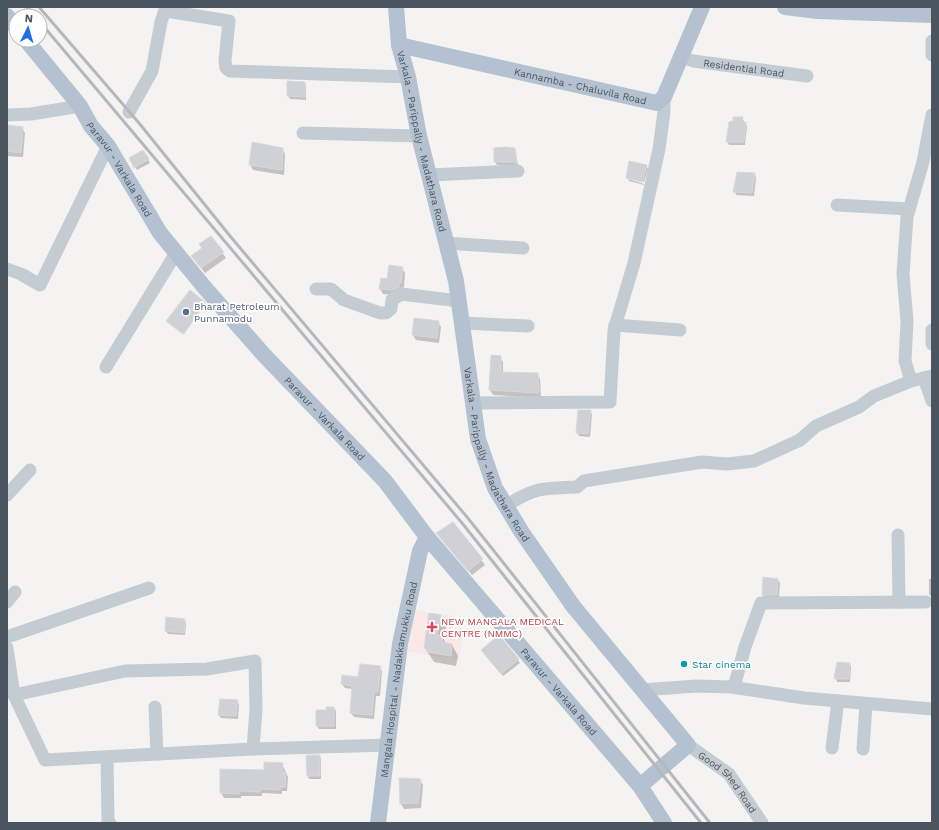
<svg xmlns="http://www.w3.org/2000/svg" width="939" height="830" font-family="'Work Sans',sans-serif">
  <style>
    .medical { fill: #fbe8e6 }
    .shadow { fill: #0003 }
    .building { fill: #cfd1d6; stroke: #d7d8dd }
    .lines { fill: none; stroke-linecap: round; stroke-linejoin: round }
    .minor { stroke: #c4ccd3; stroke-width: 13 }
    .major { stroke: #b3c1d0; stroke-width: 16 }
    .rail { stroke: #b5b7bc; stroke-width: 3 }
    .service-dot { fill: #5c6f8a; stroke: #fff; stroke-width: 1.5 }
    .health-dot { fill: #e0444e; stroke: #fff; stroke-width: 1.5 }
    .culture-dot { fill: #0f9aa8; stroke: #fff; stroke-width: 1.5 }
    .labels { text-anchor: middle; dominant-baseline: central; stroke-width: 3.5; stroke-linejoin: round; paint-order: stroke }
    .street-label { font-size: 10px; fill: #4a5560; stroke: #fff }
    .service-label { font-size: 10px; fill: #4e5e75; stroke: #fff; text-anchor: start }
    .health-label { font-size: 10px; fill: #be3a42; stroke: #fff; text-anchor: start }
    .culture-label { font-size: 10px; fill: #0d838f; stroke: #fff; text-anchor: start }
  </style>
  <rect width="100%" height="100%" fill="#f4f3f2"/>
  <!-- medical -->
  <polygon class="medical" points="415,610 453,616 449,638 462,640 459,660 408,652"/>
  <!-- shadow -->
  <g class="shadow">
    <polygon points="288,82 305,83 306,86 306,100 290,99 288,96"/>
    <polygon points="742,118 747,126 745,145 729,145 727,142"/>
    <polygon points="7,126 22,128 25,133 23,157 7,156"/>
    <polygon points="282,148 285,154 284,175 253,170 250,165"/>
    <polygon points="495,149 514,149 518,165 497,165 495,162"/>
    <polygon points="143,151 150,163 137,170 130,159"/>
    <polygon points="646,165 648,169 644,182 628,177 628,179 627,178"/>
    <polygon points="755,174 756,178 754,196 736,195 735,191"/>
    <polygon points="628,179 644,184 644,185 629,181"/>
    <polygon points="211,237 226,258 205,273 192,256 203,249"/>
    <polygon points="402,268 405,273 404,288 402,287 401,292 395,295 383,294 380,289"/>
    <polygon points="205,304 184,334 168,322"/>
    <polygon points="438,322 441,327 439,343 416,340 413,335"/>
    <polygon points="500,357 503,362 503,373 537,374 540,379 541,398 493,395 490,390"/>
    <polygon points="590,411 592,414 590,437 579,436 577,432"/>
    <polygon points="453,523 485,565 472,575 438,534"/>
    <polygon points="929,579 932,579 932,598 929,594"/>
    <polygon points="778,580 780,583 779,598 764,598 763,595"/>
    <polygon points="440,616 446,626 444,640 446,644 452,645 458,656 456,666 434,662 425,648"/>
    <polygon points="184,620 186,623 185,635 168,634 166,631"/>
    <polygon points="484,653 518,660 520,663 503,676"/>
    <polygon points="850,664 851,667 850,682 837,682 836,678"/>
    <polygon points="380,667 382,671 380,696 376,696 374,719 354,717 351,713 353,689 345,688 342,684 359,678"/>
    <polygon points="237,701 239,704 238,719 221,718 219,715"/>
    <polygon points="334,708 336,711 336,729 319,729 317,726 327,711"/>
    <polygon points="319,756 321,759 321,779 309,779 308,776"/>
    <polygon points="282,764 288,777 287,791 282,791 282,794 262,793 262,796 241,796 241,798 224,798 221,793 221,770 265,771"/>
    <polygon points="420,780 423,785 421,808 404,809 401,804"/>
  </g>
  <!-- building -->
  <g class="building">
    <polygon points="287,81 305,82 305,97 287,96"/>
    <polygon points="733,117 743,117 742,122 746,122 744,142 726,142 729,122 733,121"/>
    <polygon points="7,125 23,127 21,153 7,151"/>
    <polygon points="252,142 283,148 282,170 249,165"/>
    <polygon points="505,147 515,148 517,162 494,162 494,148"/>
    <polygon points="143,150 149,159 134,168 129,158"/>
    <polygon points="629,161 647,165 642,182 626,178"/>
    <polygon points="737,172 755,173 752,193 733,192"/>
    <polygon points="211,236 224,252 201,268 191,256 202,248 199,244"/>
    <polygon points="389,265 403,267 401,283 399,283 399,287 392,290 379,289 381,278 387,279"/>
    <polygon points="190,290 206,303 183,334 166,321"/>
    <polygon points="414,318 439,321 437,338 412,335"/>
    <polygon points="491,355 501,356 501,372 538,373 539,393 489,390"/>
    <polygon points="578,410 591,410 588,434 576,433"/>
    <polygon points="453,522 483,559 468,571 436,533"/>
    <polygon points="763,577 778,579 777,595 762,595"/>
    <polygon points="429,613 441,615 437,635 443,636 442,642 452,644 451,656 427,652 427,649 424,648"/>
    <polygon points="166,617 185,619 184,633 165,631"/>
    <polygon points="499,635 519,659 501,674 481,650"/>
    <polygon points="837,662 850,663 849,679 834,679"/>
    <polygon points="360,664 381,666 378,692 374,692 372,715 350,713 352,686 341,684 342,675 358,677"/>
    <polygon points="220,699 238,700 236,716 218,715"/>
    <polygon points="326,707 334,707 334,726 316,726 316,710 326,710"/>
    <polygon points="306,755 320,755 320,776 307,776"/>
    <polygon points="264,762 283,763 282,772 286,772 285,787 280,787 280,790 260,789 260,792 239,791 239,794 220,793 220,769 264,770"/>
    <polygon points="399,778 421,779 418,803 400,804"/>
  </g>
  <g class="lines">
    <!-- minor -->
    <g class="minor">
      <polyline points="166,11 229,21 225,61 226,68 230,71 408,77"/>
      <polyline points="932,41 932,55"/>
      <path id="s1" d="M682,57L693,61L807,76"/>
      <polyline points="129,112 152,71 161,22 166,7"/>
      <polyline points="7,115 31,114 80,106"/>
      <polyline points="303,133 419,136"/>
      <polyline points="430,175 518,171"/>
      <polyline points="837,205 909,209"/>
      <polyline points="445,243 523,248"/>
      <polyline points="7,269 21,274 40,285 108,146"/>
      <polyline points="316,289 331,289 344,300 380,313 386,313 391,309 392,300 401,294 459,301"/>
      <polyline points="463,323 528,326"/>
      <polyline points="615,325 680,330"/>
      <polyline points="932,330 932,344"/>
      <polyline points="106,367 176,253"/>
      <polyline points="924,378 932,401"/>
      <polyline points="911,381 905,361 907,321 903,274 907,217 923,162 932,115"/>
      <polyline points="473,403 610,402 614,330 634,263 659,149 664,112 664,97"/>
      <polyline points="7,495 30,470"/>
      <path d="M506,506C534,487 545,488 577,487L584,481L702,462L727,464L754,461L800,440L816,426L859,407L874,396L911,381L932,376"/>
      <polyline points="898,535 899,602"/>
      <polyline points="7,602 15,592"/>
      <polyline points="7,637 149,588"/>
      <polyline points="7,648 14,695 45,760 253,749 389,745"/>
      <polyline points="734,687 745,647 761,603 926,602"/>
      <polyline points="642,690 696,686 731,687 804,698 932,709"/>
      <polyline points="14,695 125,671 207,669 255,661 256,709 253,749"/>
      <polyline points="155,707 157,754"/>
      <path id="s2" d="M688,745L729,774L762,823"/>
      <polyline points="832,748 838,701"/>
      <polyline points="863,749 866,704"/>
      <polyline points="107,757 108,821 110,823"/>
    </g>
    <!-- major -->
    <g class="major">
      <path id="s3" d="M396,7L399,45L408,77L419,136L456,281L478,439L495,488L521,531L573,606L688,745L640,786"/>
      <polyline points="785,7 818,11 932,15"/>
      <polyline points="7,16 16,27"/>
      <path id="s4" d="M26,40L80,106L91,126L108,146L160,233L205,288L264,355L385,481L427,537L640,786L664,823"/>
      <path id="s5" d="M399,45L657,103L664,97L702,7"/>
      <path id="s6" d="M378,823L400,644L420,551L427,537"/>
    </g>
    <!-- rail -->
    <g class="rail">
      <polyline points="27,7 35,16"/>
      <polyline points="39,7 139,123 230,236 467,517 710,823"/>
      <polyline points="40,22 462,523 701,823"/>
    </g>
  </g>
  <!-- markers -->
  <circle class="service-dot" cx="186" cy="312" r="4"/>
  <path class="health-dot" d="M430 621h4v4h4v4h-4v4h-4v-4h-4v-4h4z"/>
  <circle class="culture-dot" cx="684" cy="664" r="4"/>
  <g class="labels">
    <!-- street labels -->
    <g class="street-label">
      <text stroke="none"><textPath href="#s1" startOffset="63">Residential Road</textPath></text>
      <text stroke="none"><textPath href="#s5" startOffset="186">Kannamba - Chaluvila Road</textPath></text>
      <text stroke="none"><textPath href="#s3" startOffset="137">Varkala - Parippally - Madathara Road</textPath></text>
      <text stroke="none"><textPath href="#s4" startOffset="160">Paravur - Varkala Road</textPath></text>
      <text stroke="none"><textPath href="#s4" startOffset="484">Paravur - Varkala Road</textPath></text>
      <text stroke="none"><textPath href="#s3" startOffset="461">Varkala - Parippally - Madathara Road</textPath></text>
      <text stroke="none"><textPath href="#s6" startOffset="145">Mangala Hospital - Nadakkamukku Road</textPath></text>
      <text stroke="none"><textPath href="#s4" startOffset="844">Paravur - Varkala Road</textPath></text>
      <text stroke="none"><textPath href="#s2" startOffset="55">Good Shed Road</textPath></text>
    </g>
    <!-- service labels -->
    <g class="service-label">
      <text x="194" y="306">Bharat Petroleum<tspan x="194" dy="12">Punnamodu</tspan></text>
    </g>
    <!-- health labels -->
    <g class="health-label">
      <text x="441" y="621">NEW MANGALA MEDICAL<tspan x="441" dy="12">CENTRE (NMMC)</tspan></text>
    </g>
    <!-- culture labels -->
    <g class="culture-label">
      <text x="692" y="664">Star cinema</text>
    </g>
  </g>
  <!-- border -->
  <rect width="939" height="830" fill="none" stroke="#4a5560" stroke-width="16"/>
  <!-- north arrow -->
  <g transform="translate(28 28) rotate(5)"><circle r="19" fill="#ffffff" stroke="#b7bbbf"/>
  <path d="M0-3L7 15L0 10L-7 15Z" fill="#1e6fe3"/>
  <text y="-6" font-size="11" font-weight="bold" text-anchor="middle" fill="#4a5560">N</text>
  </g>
</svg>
